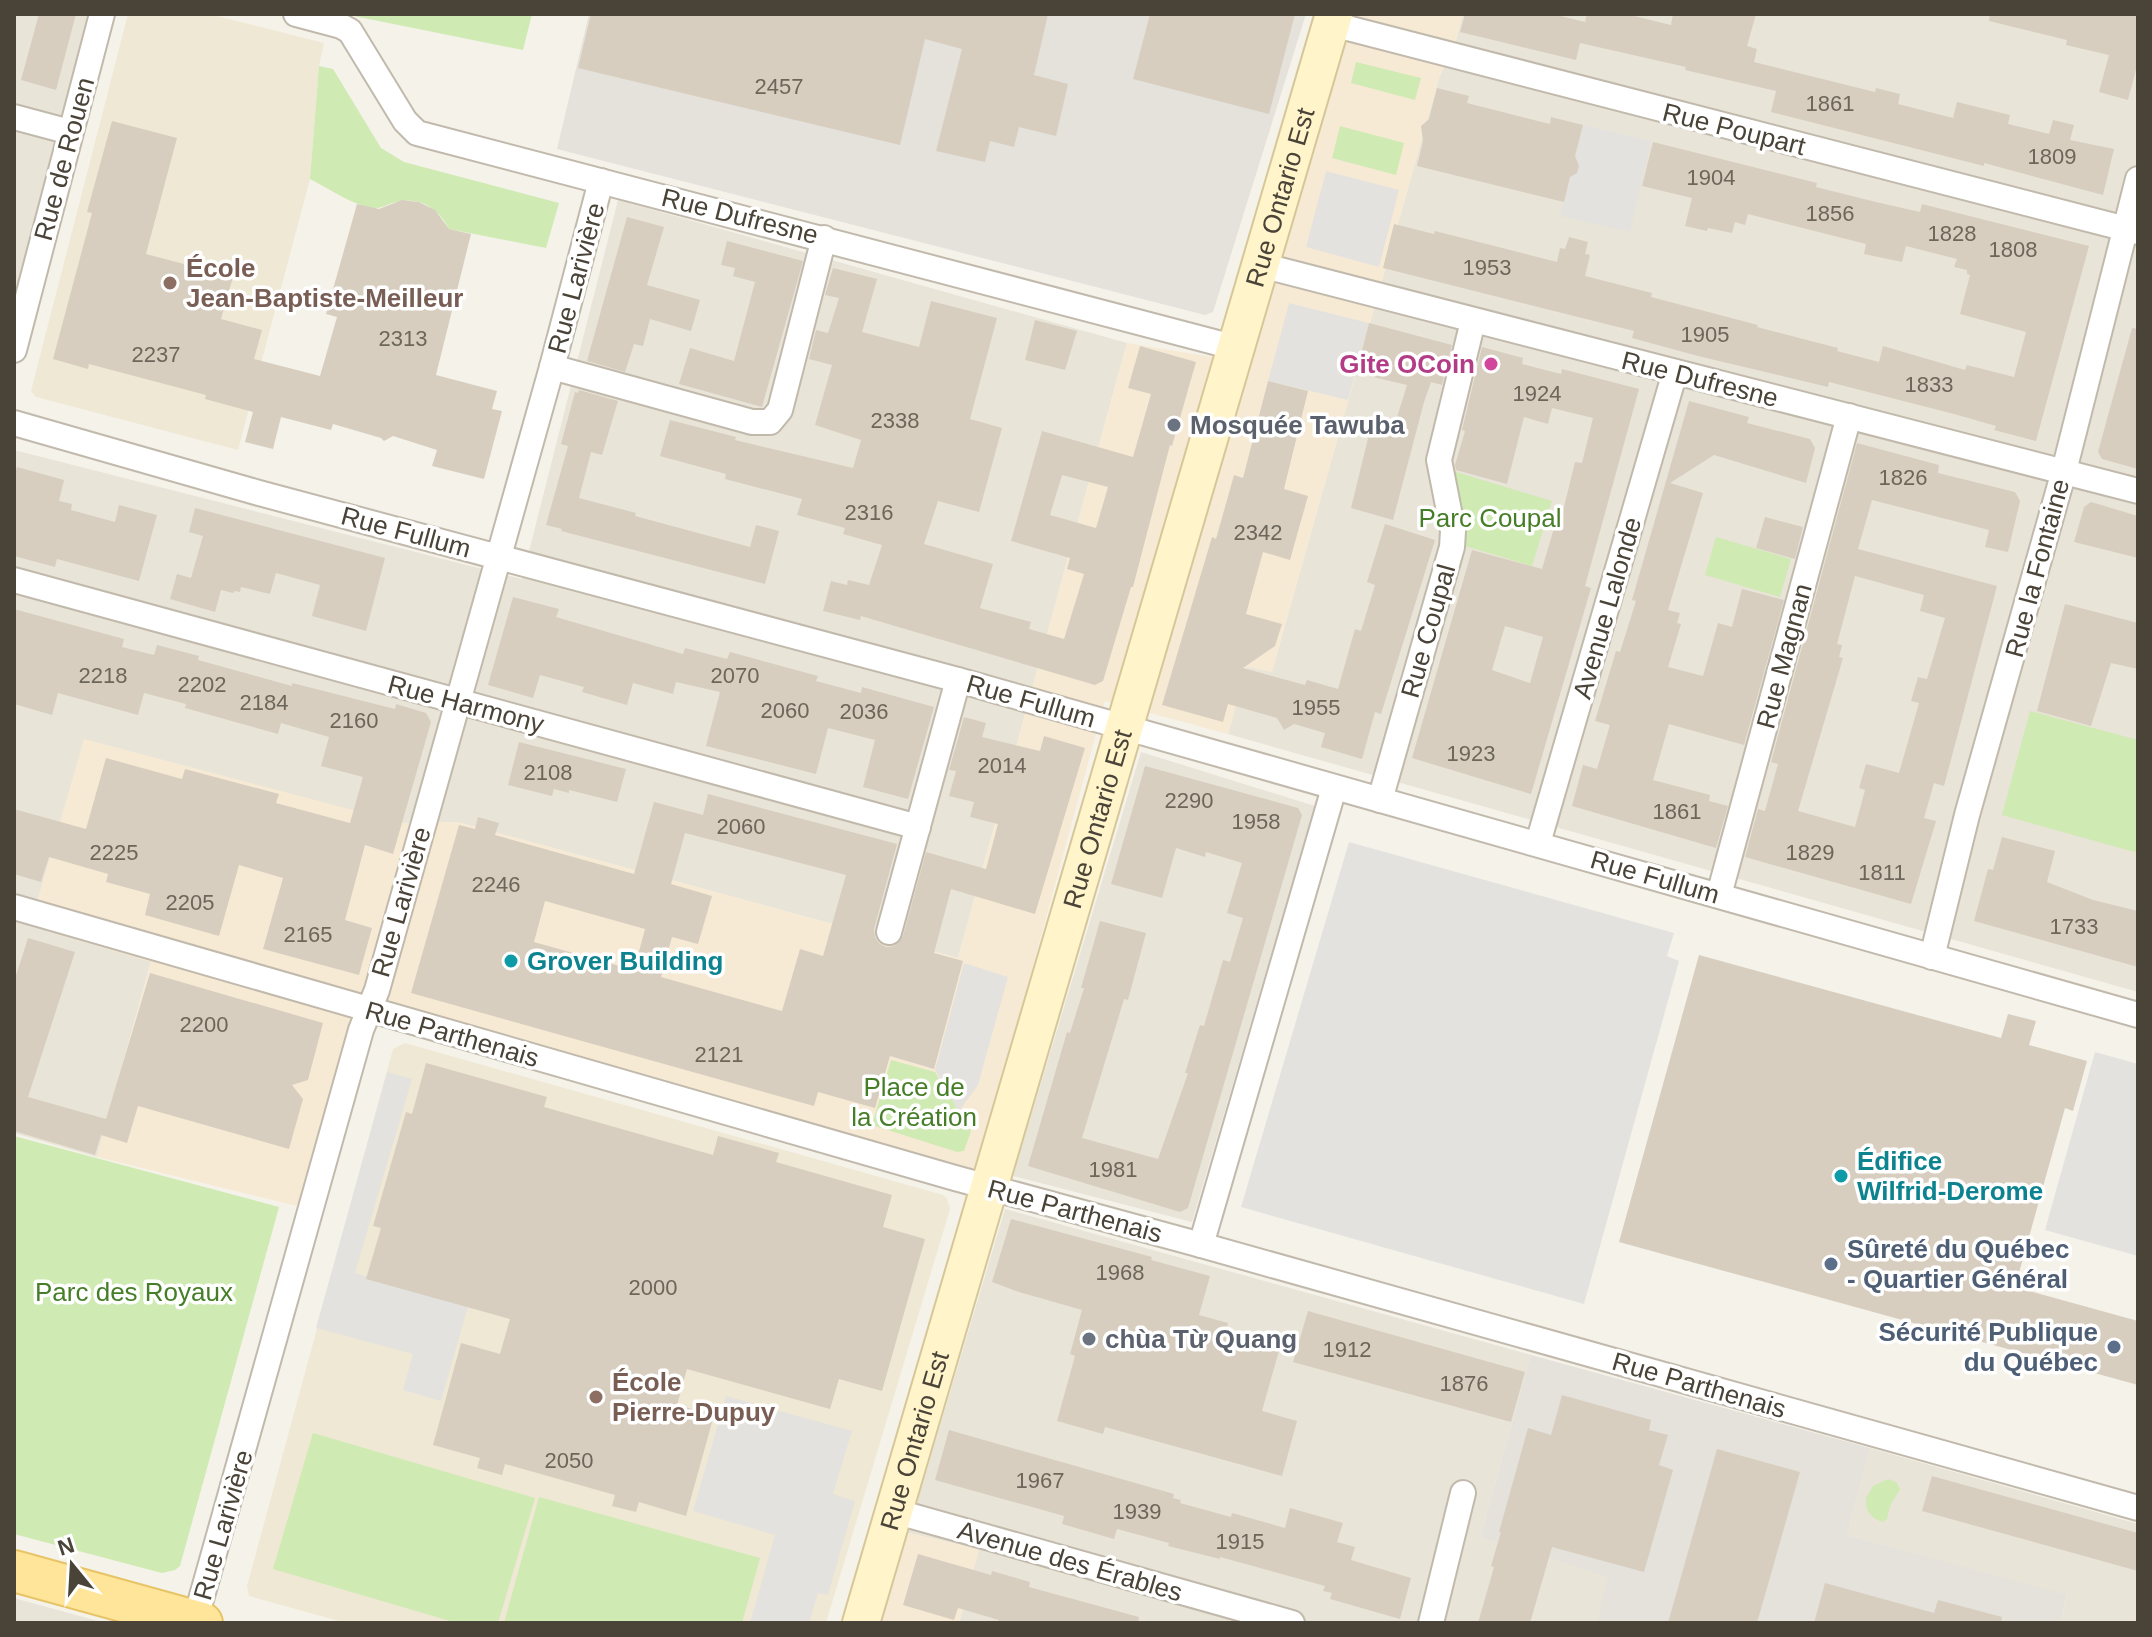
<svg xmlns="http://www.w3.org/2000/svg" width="2152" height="1637" font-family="Helvetica,sans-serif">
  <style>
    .residential { fill: #e9e4d8 }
    .commercial { fill: #f7ead5 }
    .industrial { fill: #e5e1db }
    .education { fill: #efe8d4 }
    .green { fill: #cfeab2 }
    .parking { fill: #e4e2de }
    .building { fill: #d7cebf; fill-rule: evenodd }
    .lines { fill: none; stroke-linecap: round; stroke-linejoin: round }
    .street-casing { stroke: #c1baac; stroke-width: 28 }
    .secondary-casing { stroke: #d6c799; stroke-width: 40 }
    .primary-casing { stroke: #e7c466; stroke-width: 44 }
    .street { stroke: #fff; stroke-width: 24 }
    .secondary { stroke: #fff4ca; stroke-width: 36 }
    .primary { stroke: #ffe599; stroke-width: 40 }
    .education-dot { fill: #8d6e63; stroke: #fff; stroke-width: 3 }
    .hotel-dot { fill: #d1479c; stroke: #fff; stroke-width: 3 }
    .worship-dot { fill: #6b7280; stroke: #fff; stroke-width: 3 }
    .culture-dot { fill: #0f9aa8; stroke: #fff; stroke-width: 3 }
    .service-dot { fill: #5c6f8a; stroke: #fff; stroke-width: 3 }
    .labels { text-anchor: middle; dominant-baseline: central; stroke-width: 7; stroke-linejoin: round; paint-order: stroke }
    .number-label { font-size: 22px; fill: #6d665a }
    .street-label { font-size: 26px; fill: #4a4338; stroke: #fff }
    .education-label { font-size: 26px; font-weight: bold; fill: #785e54; stroke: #fff; text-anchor: start }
    .hotel-label { font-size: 26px; font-weight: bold; fill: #b23c85; stroke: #fff; text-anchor: end }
    .worship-label { font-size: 26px; font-weight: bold; fill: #5b616d; stroke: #fff; text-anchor: start }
    .park-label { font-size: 26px; fill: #467e28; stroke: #fff }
    .culture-label { font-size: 26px; font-weight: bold; fill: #0d838f; stroke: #fff; text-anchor: start }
    .service-label { font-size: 26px; font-weight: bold; fill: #4e5e75; stroke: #fff; text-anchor: start }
  </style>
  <rect width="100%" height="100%" fill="#f5f2ea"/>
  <!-- residential -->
  <g class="residential">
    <polygon points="14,14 93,14 14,307"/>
    <polygon points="1463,14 2138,14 2138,992 1228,734 1247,666 1272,671 1439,78 1456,40"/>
    <polygon points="618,200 1127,343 958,958 457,822 402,823 30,926 151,961 97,1157 14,1133 14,450 522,579"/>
    <polygon points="1141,752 1315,806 1192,1222 1013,1176"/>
    <polygon points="1005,1209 1531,1355 1480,1537 1609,1577 1597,1623 959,1623 979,1549 908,1533"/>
    <polygon points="1870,1448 2138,1524 2138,1623 2060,1623 2067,1596 1847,1535"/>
    <polygon points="14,1598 105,1623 14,1623"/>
  </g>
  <!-- commercial -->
  <g class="commercial">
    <polygon points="1339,14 1463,14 1456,40 1439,78 1272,672 1247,667 1228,734 1105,701 1030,977 974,1169 364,1001 309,1209 97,1157 151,962 30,926 84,739 402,823 457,822 958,958 1127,343 1243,362"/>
    <polygon points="908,1533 979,1549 959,1623 882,1623"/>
  </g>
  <!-- industrial -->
  <g class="industrial">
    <polygon points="589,14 1306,14 1213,312 1205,315 557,149"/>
    <polygon points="1531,1355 1870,1448 1847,1535 2067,1595 2060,1623 1597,1623 1608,1577 1480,1537"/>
  </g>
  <!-- education -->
  <g class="education">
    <polygon points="128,14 209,14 324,43 319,66 310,179 238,450 36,397 31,391"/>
    <polygon points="405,1043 943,1195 947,1198 950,1209 826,1623 346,1623 249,1596 247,1586 393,1049"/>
  </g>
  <!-- green -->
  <g class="green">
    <polygon points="344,14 532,14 523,50"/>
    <polygon points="1356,62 1421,78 1415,100 1351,83"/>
    <path d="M319,66L333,69L381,148L404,162L559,203L546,248L449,229C439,209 420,196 397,202C389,203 381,209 373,208C350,204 330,189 310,179Z"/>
    <polygon points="1340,126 1404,143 1396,175 1332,158"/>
    <polygon points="1443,468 1552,501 1532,566 1452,542"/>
    <polygon points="1716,537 1791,559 1780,597 1705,575"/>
    <polygon points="2030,711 2138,740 2138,853 2002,815"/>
    <polygon points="891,1060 935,1072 971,1131 964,1151 957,1152 872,1125"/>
    <polygon points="14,1136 279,1207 180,1566 175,1570 162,1573 14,1534"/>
    <polygon points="313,1433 535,1498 498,1623 457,1623 273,1569"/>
    <path d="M1888,1479L1896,1482L1900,1489L1890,1506L1887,1519L1883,1522C1871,1519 1865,1510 1866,1498L1873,1486Z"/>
    <polygon points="539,1497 760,1558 742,1623 504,1623"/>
  </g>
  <!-- parking -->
  <g class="parking">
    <polygon points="1583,125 1651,141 1630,232 1560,216 1570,175 1577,173 1579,166 1574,159"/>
    <polygon points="1326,171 1399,190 1379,267 1306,247"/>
    <polygon points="1289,303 1369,323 1348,400 1268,381"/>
    <polygon points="1349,842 1674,933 1667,956 1679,961 1584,1304 1241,1207"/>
    <polygon points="964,963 1008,977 978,1085 959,1111 935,1070"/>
    <polygon points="2095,1052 2138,1064 2138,1256 2045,1230"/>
    <polygon points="387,1072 412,1079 355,1273 468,1306 441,1401 403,1390 413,1354 316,1328"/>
    <polygon points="726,1396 852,1431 833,1494 855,1501 828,1595 818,1593 809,1623 750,1623 775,1535 693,1511"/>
  </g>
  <!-- building -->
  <g class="building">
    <polygon points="39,14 76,14 56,90 21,80"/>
    <polygon points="591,14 1048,14 1034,75 1068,84 1056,136 1019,127 1014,147 990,141 985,162 936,151 962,49 925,39 900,145 578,68"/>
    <polygon points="1150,14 1295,14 1269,114 1133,79"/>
    <polygon points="1465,14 1552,14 1585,22 1587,14 1626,14 1671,25 1673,14 1756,14 1747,46 1757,49 1754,62 1875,92 1876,88 1900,94 1898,104 1953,118 1957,102 2010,115 2008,124 2049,134 2053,120 2074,125 2070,140 2114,149 2103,195 1984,163 1984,166 1771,112 1776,91 1685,70 1686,67 1580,43 1576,60 1460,32"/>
    <polygon points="1990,14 2138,14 2138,62 2128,100 2099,92 2109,55 2066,45 2067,40 1989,21"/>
    <polygon points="1437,88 1469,96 1467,103 1550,124 1551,117 1583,125 1575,156 1579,166 1577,173 1570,177 1564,202 1417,166 1423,141 1421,126 1429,119"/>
    <polygon points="112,121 177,138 146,254 233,277 221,319 262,330 254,359 320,376 337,317 326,314 357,204 379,209 402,200 419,202 435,210 449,229 471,234 436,375 497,391 492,409 502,411 484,479 432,466 437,450 393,436 384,441 381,438 333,424 331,430 281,417 273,449 245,442 253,412 205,399 206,395 89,364 88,369 53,359 92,213 87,212"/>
    <polygon points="1653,142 1817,183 1816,187 1876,202 1920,212 1922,204 2089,246 2036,441 1994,430 1996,426 1954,414 1829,382 1828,387 1698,356 1632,338 1634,331 1383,268 1394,224 1434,234 1435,231 1557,262 1560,248 1565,249 1569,237 1588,242 1585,254 1590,255 1585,276 1652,293 1651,297 1758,325 1757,327 1838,348 1837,351 1879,362 1883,346 1965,370 1967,365 2014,377 2026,332 1960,314 1970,275 1967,274 1967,270 1954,267 1957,259 1906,246 1902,262 1864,254 1866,244 1748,214 1745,225 1735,222 1732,233 1708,228 1707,231 1685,226 1692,198 1642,186"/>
    <polygon points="627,217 664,227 647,285 700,300 691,331 650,319 643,346 634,344 625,372 587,361"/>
    <polygon points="727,241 803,261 762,407 679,384 690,348 734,361 755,282 733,276 735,268 721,265"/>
    <path d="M833,268L877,279L862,332L919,347L931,301L997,318L970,419L1002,428L979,512L938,501L924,544L993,564L980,608L1031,622L1029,629L1064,639L1084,574L1067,569L1070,558L1011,541L1042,431L1133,457L1151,394L1128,388L1140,346L1196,362L1172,446L1170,445L1133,587H1131L1103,681L1095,685L861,616L860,620L823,611L831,581L847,585L848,580L869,585L882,545L843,534L845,528L797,515L802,499L725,479L726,474L660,456L670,420L736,437L735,440L853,468L861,440L815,425L832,365L809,359L816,330L828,333L839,298L825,295ZM1062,475L1108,487L1096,528L1050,515Z"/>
    <polygon points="1035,320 1077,331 1065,370 1025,360"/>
    <polygon points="1369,323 1452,345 1442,385 1431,382 1424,402 1393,520 1351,508 1373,418 1395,424 1407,385 1356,373"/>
    <polygon points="2132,328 2138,329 2138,469 2102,459 2098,452"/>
    <path d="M1482,347L1523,358L1522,364L1561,374L1562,369L1639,389L1585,586L1591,588L1531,794L1412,758L1472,550L1542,569L1557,518L1561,519L1575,462L1582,463L1593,418L1552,408L1548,424L1524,417L1507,484L1456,470L1455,465L1465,431L1462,430ZM1505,626L1543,637L1530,683L1492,670Z"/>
    <polygon points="1268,381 1308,391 1284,489 1308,496 1290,560 1263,552 1246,614 1282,624 1275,646 1243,668 1305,685 1307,680 1338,689 1355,629 1361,631 1375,585 1367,582 1385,524 1435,540 1381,714 1375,712 1362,759 1321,747 1325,733 1294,724 1284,730 1277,718 1228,704 1223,722 1162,705 1212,537 1216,539 1234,475 1243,478"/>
    <polygon points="579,390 618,401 602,455 591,452 579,498 636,513 635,516 750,547 756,525 779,531 765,584 561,531 562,529 546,525 568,446 561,444 575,392 578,393"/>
    <polygon points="1689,401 1749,417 1747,423 1810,439 1815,448 1806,483 1714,455 1670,483 1703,493 1668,610 1680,613 1677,623 1681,624 1668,667 1703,676 1718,623 1732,627 1742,589 1784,600 1744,745 1669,724 1653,780 1710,795 1709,801 1728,806 1716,848 1572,806 1583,765 1597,769 1610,725 1595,721 1616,651 1620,652 1636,601 1632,600"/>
    <path d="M1857,443L1939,465L1938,473L2015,492L2020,501L2008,552L1985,547L1989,530L1872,500L1858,549L1997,586L1944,786L1934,783L1924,818L1936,821L1911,904L1745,857L1758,809L1765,811L1778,764L1771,762ZM1855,576L1924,595L1920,611L1945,618L1927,679L1918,677L1911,701L1919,703L1899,773L1866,764L1859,788L1865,790L1855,827L1798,811L1843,658L1839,657L1842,645L1837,644Z"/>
    <polygon points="17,467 64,480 59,501 72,504 71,510 115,522 119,505 157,515 139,581 57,559 55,567 14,556 14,477"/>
    <polygon points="2091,502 2138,516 2138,558 2074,542 2084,507"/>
    <polygon points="195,508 385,558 366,631 312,616 320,585 276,573 270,594 241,587 240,592 235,591 233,593 221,590 215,612 170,599 177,574 191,578 203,536 189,532"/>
    <polygon points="1765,517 1803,527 1795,559 1756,548"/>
    <polygon points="513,597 559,609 556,617 683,654 685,648 727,659 730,652 818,676 816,681 861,693 862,687 934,707 908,799 863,787 875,740 828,728 816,774 706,746 720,692 676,682 673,694 633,683 627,705 582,692 584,687 540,675 533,698 488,685"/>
    <polygon points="2065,604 2138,623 2138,669 2111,663 2091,726 2037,711"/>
    <polygon points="14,609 124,639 122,647 154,655 157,645 199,656 198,660 292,686 292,683 395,709 396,704 426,713 431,722 393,854 365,845 345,920 372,928 359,975 263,949 283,878 239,865 219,936 145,915 150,894 106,882 108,874 49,857 41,882 14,874 14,809 86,829 106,758 182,779 185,769 279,794 276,803 350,823 363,777 321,766 329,737 281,723 278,734 185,708 186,704 144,693 138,715 58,693 52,715 14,704"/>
    <path d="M964,717L986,723L982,737L1040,751L1044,736L1085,748L1035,914L951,889L934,953L963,961L934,1069L890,1056L875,1108L818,1092L814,1106L411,993L459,825L475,829L478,817L499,823L495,835L634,874L654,802L703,815L708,794L897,844L874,929L875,937L879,943L886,947L894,946L903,936L926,852L986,869L998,824L970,817L974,802L949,796L956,771L949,770ZM685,833L846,875L823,956L800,949L782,1011L661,977L672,937L698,944L712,896L671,884ZM545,901L645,929L634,970L534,942Z"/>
    <polygon points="519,742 626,769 617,802 569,790 569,793 554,789 552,796 508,785"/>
    <polygon points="1145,766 1298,808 1302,815 1188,1208 1180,1212 1028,1166 1067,1032 1070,1033 1084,988 1081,988 1100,921 1146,933 1128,1000 1124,999 1082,1138 1158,1159 1188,1073 1185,1073 1200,1025 1204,1026 1223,960 1230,962 1243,918 1227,913 1242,863 1206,852 1205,857 1176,848 1162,898 1111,884"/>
    <polygon points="2002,837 2055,851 2047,882 2093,900 2138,911 2138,967 1974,921 1988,869 1993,870"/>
    <polygon points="28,938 75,952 28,1097 106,1119 150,973 323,1023 308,1080 292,1085 303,1099 289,1149 138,1106 127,1143 101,1135 95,1155 14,1131 14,982"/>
    <polygon points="1699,955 2001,1038 2008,1014 2036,1021 2029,1045 2087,1061 2073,1111 2065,1108 2015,1287 2138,1321 2138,1385 1619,1242"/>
    <polygon points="426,1063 547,1097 544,1107 713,1155 718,1136 779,1153 776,1162 892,1195 883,1227 925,1239 882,1391 839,1379 830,1409 687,1369 677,1405 714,1415 686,1516 639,1502 636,1512 612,1506 615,1495 505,1464 502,1475 477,1468 480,1458 433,1445 461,1343 500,1354 510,1319 366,1279 381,1228 373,1226 406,1112 412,1114"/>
    <polygon points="1011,1219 1152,1257 1151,1260 1210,1276 1199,1315 1228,1323 1226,1332 1280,1347 1262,1411 1297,1421 1282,1476 1105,1427 1103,1434 1057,1421 1075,1356 1070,1354 1082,1310 1019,1292 992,1282"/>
    <polygon points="1308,1311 1525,1372 1511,1422 1293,1362"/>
    <polygon points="1562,1395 1651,1420 1649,1430 1668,1435 1659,1465 1673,1470 1644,1572 1552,1547 1530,1623 1478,1623 1494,1567 1491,1566 1501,1532 1499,1532 1528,1428 1551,1435"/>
    <polygon points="949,1430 1174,1494 1173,1498 1181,1500 1180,1503 1231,1517 1232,1513 1285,1528 1290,1508 1343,1523 1337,1542 1355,1547 1351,1560 1411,1578 1400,1619 1330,1599 1332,1593 1323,1591 1325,1586 1220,1557 1220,1559 1168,1546 1169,1543 1117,1529 1114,1539 1062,1524 1064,1516 935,1480"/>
    <polygon points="1717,1449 1800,1472 1757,1623 1668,1623"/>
    <polygon points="1932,1476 2138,1533 2138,1571 1922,1511"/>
    <polygon points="918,1554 991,1575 992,1571 1030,1582 1029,1587 1139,1617 1138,1623 998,1623 999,1620 958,1608 954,1620 903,1605"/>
    <polygon points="1825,1583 1934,1613 1938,1600 2002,1617 2001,1623 1814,1623"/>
  </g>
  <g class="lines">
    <!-- street casing -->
    <g class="street-casing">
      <g id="street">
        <polyline points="296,14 341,26 350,31 405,121 417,133 1237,348"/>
        <polyline points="1332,24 2138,232"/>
        <polyline points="14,117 70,132"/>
        <polyline points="1261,265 2138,491"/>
        <polyline points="14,350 102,14"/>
        <polyline points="552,367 752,422 770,422 780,410 824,238"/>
        <polyline points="14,423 259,493 958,680 2138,1015"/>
        <polyline points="14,580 918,827"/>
        <polyline points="1380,800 1452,547 1453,531 1439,460 1473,321"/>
        <polyline points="1538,843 1675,372"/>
        <polyline points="1719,895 1849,416"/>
        <polyline points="14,907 955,1178 1201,1245 2138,1508"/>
        <polyline points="889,932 958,680"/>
        <polyline points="1932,957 1967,815 2064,471 2138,179"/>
        <polyline points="1201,1245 1334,788"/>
        <polyline points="894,1511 1292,1623"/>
        <polyline points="195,1621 361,1030 377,990 552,367 601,181"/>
        <polyline points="1431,1623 1463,1493"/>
      </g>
    </g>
    <!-- secondary casing -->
    <g class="secondary-casing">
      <g id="secondary">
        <path id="s1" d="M861,1623L1334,14"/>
      </g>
    </g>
    <!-- primary casing -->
    <g class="primary-casing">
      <polyline id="primary" points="14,1571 202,1623"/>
    </g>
    <!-- street -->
    <use href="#street" class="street"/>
    <!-- secondary -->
    <use href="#secondary" class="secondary"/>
    <!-- primary -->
    <use href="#primary" class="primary"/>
  </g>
  <!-- markers -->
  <g class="education-dot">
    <circle cx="170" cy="283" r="8"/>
    <circle cx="596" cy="1397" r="8"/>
  </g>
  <circle class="hotel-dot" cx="1491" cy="364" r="8"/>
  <g class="worship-dot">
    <circle cx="1174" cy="425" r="8"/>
    <circle cx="1089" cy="1339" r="8"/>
  </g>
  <g class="culture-dot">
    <circle cx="511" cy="961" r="8"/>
    <circle cx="1841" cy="1176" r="8"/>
  </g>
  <g class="service-dot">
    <circle cx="1831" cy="1264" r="8"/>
    <circle cx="2114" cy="1347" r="8"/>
  </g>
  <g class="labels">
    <!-- number labels -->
    <g class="number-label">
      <text x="779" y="86">2457</text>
      <text x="1830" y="103">1861</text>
      <text x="2052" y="156">1809</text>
      <text x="1711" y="177">1904</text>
      <text x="1830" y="213">1856</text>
      <text x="1952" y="233">1828</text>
      <text x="2013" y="249">1808</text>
      <text x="1487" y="267">1953</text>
      <text x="1705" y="334">1905</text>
      <text x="403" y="338">2313</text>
      <text x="156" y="354">2237</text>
      <text x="1929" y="384">1833</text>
      <text x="1537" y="393">1924</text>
      <text x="895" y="420">2338</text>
      <text x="1903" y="477">1826</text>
      <text x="869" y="512">2316</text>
      <text x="1258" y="532">2342</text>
      <text x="103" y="675">2218</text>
      <text x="735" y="675">2070</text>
      <text x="202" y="684">2202</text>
      <text x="264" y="702">2184</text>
      <text x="1316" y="707">1955</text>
      <text x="785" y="710">2060</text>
      <text x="864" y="711">2036</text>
      <text x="354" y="720">2160</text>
      <text x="1471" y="753">1923</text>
      <text x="1002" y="765">2014</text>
      <text x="548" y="772">2108</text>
      <text x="1189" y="800">2290</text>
      <text x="1677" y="811">1861</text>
      <text x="1256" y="821">1958</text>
      <text x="741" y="826">2060</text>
      <text x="114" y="852">2225</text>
      <text x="1810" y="852">1829</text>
      <text x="1882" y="872">1811</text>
      <text x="496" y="884">2246</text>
      <text x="190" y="902">2205</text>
      <text x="2074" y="926">1733</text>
      <text x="308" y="934">2165</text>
      <text x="204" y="1024">2200</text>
      <text x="719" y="1054">2121</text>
      <text x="1113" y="1169">1981</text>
      <text x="1120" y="1272">1968</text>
      <text x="653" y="1287">2000</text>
      <text x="1347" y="1349">1912</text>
      <text x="1464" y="1383">1876</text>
      <text x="569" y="1460">2050</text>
      <text x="1040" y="1480">1967</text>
      <text x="1137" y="1511">1939</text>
      <text x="1240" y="1541">1915</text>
    </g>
    <!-- street labels -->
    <g class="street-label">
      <text transform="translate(1734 129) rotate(14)">Rue Poupart</text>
      <text transform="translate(64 159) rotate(-75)">Rue de Rouen</text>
      <text stroke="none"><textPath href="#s1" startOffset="1486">Rue Ontario Est</textPath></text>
      <text transform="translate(740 216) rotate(14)">Rue Dufresne</text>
      <text transform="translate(576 278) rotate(-75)">Rue Larivière</text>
      <text transform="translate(1700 379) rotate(14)">Rue Dufresne</text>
      <text transform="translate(406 532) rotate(15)">Rue Fullum</text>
      <text transform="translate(2037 568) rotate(-75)">Rue la Fontaine</text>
      <text transform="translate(1607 608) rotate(-74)">Avenue Lalonde</text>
      <text transform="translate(1428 631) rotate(-74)">Rue Coupal</text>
      <text transform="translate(1784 656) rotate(-75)">Rue Magnan</text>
      <text transform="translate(1031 701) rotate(16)">Rue Fullum</text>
      <text transform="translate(466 704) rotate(15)">Rue Harmony</text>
      <text stroke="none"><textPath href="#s1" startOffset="838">Rue Ontario Est</textPath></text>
      <text transform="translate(1655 877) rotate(16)">Rue Fullum</text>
      <text transform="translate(401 902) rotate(-74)">Rue Larivière</text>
      <text transform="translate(452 1034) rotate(16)">Rue Parthenais</text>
      <text transform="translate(1075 1211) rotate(15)">Rue Parthenais</text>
      <text transform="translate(1699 1385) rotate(16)">Rue Parthenais</text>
      <text stroke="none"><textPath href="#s1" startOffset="190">Rue Ontario Est</textPath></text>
      <text transform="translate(223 1525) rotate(-74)">Rue Larivière</text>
      <text transform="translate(1070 1561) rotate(16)">Avenue des Érables</text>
    </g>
    <!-- education labels -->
    <g class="education-label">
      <text x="186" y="268">École<tspan x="186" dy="30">Jean-Baptiste-Meilleur</tspan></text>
      <text x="612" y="1382">École<tspan x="612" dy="30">Pierre-Dupuy</tspan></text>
    </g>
    <!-- hotel labels -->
    <g class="hotel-label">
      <text x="1475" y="364">Gite OCoin</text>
    </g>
    <!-- worship labels -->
    <g class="worship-label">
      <text x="1190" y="425">Mosquée Tawuba</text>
      <text x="1105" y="1339">chùa Từ Quang</text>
    </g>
    <!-- park labels -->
    <g class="park-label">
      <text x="1490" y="518">Parc Coupal</text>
      <text x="914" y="1087">Place de<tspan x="914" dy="30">la Création</tspan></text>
      <text x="134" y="1292">Parc des Royaux</text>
    </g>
    <!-- culture labels -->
    <g class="culture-label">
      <text x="527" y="961">Grover Building</text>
      <text x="1857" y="1161">Édifice<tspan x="1857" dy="30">Wilfrid-Derome</tspan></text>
    </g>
    <!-- service labels -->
    <g class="service-label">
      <text x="1847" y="1249">Sûreté du Québec<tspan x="1847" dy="30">- Quartier Général</tspan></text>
      <text x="2098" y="1332" text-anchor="end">Sécurité Publique<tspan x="2098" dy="30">du Québec</tspan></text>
    </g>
  </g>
  <!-- border -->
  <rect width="2152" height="1637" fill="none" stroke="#4a4338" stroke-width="32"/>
  <!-- north arrow -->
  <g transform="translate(72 1565) rotate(342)" stroke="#ffffff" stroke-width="6" paint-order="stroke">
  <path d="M0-6L14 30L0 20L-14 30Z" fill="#4a4338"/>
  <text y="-12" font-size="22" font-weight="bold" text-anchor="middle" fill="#4a4338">N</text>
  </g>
</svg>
